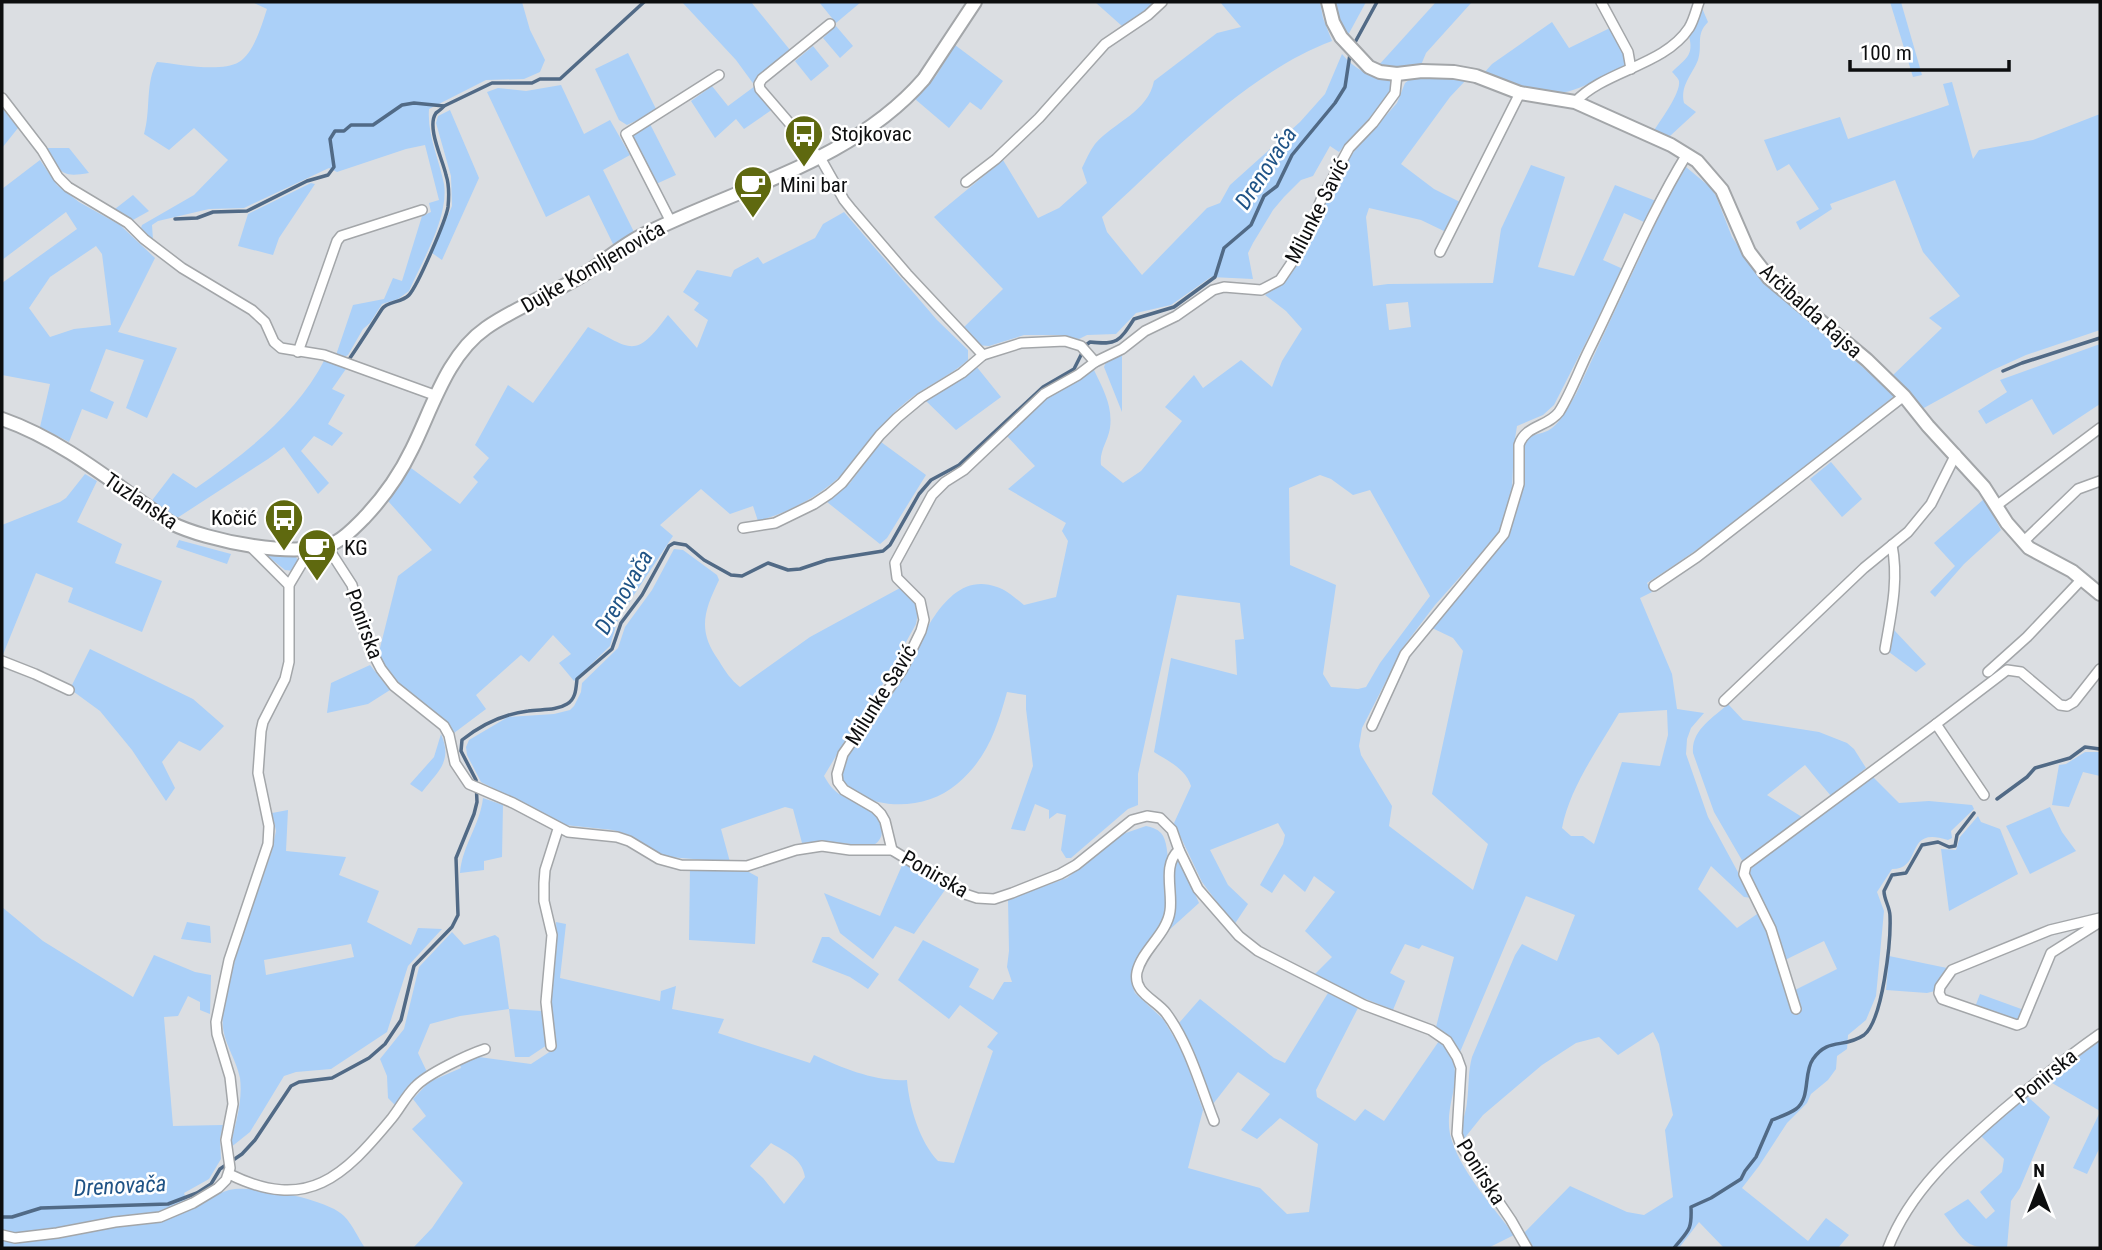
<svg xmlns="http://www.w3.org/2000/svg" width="2102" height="1250" font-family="'Roboto Condensed',sans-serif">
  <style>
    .green { fill: #abd0f8; fill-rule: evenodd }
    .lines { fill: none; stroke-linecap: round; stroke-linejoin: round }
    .stream { stroke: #516a86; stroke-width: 3.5 }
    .street-casing { stroke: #a3a6a9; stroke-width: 12 }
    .secondary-casing { stroke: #a3a6a9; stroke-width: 16 }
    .street { stroke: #fff; stroke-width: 9 }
    .secondary { stroke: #fff; stroke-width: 12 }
    .labels { text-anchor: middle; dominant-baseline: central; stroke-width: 5; stroke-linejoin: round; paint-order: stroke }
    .poi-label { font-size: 21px; fill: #0d0e0f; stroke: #fff; text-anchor: start }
    .street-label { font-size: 21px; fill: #0d0e0f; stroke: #fff }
    .water-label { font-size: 23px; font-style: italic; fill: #1f5386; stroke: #fff }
  </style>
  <rect width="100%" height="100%" fill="#dbdee2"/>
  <!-- green -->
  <g class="green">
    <path d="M252,2H522L530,30L545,60L540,72L524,79L486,80L429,109C427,135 439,159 444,184C449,217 422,261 409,291L398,299L382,304L370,323L363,329L348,355L344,357L336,355L353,305L384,299L393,278L402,281L422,216L431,212L429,203L439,200L425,145L406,149L337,172L329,168L244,208L209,209L158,221L152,225L153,240L141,228L142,225L194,195L228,160L194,128L169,150L144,134C151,111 145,82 157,62C179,64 220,73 239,62C254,53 262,24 267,9Z"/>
    <polygon points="682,2 751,2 790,50 757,79 773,109 744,129 736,119 715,138 691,101 712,86 728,106 755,86 736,60"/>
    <polygon points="819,2 861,2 836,23"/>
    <polygon points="1095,2 1156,2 1145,13 1122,26"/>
    <path d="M1220,2H1320L1323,18L1332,41C1248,72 1167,157 1102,217L1107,232L1142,275L1207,208L1220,203L1230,185L1300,122L1325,94L1342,54C1355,70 1370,76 1390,81L1392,93L1339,152L1330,146L1313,176L1301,180L1284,197L1273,210L1253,243L1248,253L1253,279L1211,277L1171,305L1136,313L1116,334L1087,335L1079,339L1059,335H1024L989,346L976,345L961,330L1003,289L934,217L1003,160L1038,218L1059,208L1087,183L1082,168C1086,160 1089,152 1095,144C1114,122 1148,112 1154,81L1217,33L1241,27Z"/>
    <polygon points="1335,2 1366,2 1347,37 1337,15"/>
    <polygon points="1436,2 1472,2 1426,53 1421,65 1406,69 1378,66"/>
    <polygon points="1890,2 1901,2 1922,75 1913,77"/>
    <path d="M1702,8L1708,22C1695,35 1703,45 1698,60C1692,75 1680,85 1684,103L1696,112L1670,136L1653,132C1660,121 1681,93 1679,81C1678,78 1674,74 1672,72C1686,58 1694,56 1689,36L1695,27Z"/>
    <path d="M1552,22L1569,48L1610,28L1625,54L1626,64L1623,68C1606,74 1590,85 1573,90C1544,100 1512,83 1484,73L1492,64Z"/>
    <polygon points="836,26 853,46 840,58 823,38"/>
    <polygon points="955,45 1003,81 981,110 970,102 949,128 915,99 936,76"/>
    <polygon points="813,46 829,66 811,81 795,61"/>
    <polygon points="628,53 657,111 627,125 619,120 595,69"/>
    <path d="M1447,76L1466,80L1450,97L1401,164L1434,189L1462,203L1446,232L1421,220L1369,208L1366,217L1373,286L1388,284L1493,283L1501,229L1531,165L1565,177L1538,267L1574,276L1615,185L1656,201L1644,222L1624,213L1603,260L1623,269L1614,287L1554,405L1543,415L1517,426L1514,445L1512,489L1500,532L1435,605L1404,646L1362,728L1359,746L1361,755L1392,806L1389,826L1473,890L1488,844L1432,794L1463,651L1453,638L1430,627L1507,539L1519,502L1524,474L1523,444C1530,432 1542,436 1552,428C1563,419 1569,406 1576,394L1665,203L1686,167L1710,187L1716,196L1732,237L1756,273L1785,301L1893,393V397C1813,460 1734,528 1647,583L1652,592L1640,598L1672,674L1677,709L1704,713L1691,728L1687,739L1686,754L1708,817L1752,898L1744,897L1711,866L1698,889L1737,928L1760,912L1796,1012L1801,1010L1795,990L1837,969L1824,941L1785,960L1765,906L1749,873L1751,865L1872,776L1899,803L1929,801L1972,805L1974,809L1951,831L1952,838L1948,840C1903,825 1924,869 1892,869L1877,892L1884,911L1876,996L1866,1020L1848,1035L1847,1049L1837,1056L1836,1069L1828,1080L1811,1094L1807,1103L1787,1123L1759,1166L1742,1188L1808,1241L1826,1218L1849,1235L1838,1248H1724L1699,1222L1679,1248H1532L1524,1233L1570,1186L1627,1212L1644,1215L1673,1197L1665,1130L1673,1115L1659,1044L1653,1032L1618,1055L1599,1037L1576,1043L1542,1065L1483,1115L1463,1140C1459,1126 1466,1115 1467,1102C1469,1086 1468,1072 1472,1057L1515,955L1522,944L1557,961L1575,915L1526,896L1460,1052L1445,1034L1436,1027L1454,957L1422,945L1419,949L1405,944L1390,973L1405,981L1393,1010L1353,994L1315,974L1332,957L1305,931L1335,892L1314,876L1305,892L1284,874L1272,893L1260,885L1283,844L1285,835L1278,823L1210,850L1228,885L1248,904L1234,925L1202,882L1174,823L1191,786C1186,769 1168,761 1154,752L1171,658L1237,675L1235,640L1244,639L1240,603L1177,595L1138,774V805L1128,809L1071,858H1066L1061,850L1066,815L1057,813L1049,819V810L1035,804L1025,831L1011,829L1033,766L1026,709V695L1007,692C997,728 987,759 957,784C929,808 887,810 856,794C840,785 839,774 845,758C865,733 885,707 901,679C920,645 945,568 997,587C1007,590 1016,599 1024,605L1056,597L1068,541L1062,531L1066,523L1008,489L1035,466L1006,435L1045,398L1094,370C1103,389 1113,406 1110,428C1108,441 1099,451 1101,465L1123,483L1141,471L1182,421L1165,407L1194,375L1203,388L1241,360L1272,387L1282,361L1302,329L1286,311L1265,295L1286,280L1306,253L1324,204L1351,155L1397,103L1405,83L1413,77ZM1408,302L1411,327L1389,330L1386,304ZM1320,475L1331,479L1353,495L1370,490L1430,596L1380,663L1366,687L1358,689L1331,687L1323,674L1336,585L1290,565L1289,488ZM1667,710L1668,735L1660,766L1622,762L1594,844L1583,836H1571L1562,828C1570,787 1598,749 1619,713Z"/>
    <polygon points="1952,82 1973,159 1979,150 2033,140 2100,114 2100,330 2026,355 1993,370 1922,409 1893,375 1942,328 1929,318 1960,296 1923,252 1895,180 1830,204 1832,209 1800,230 1796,222 1819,209 1789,164 1777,171 1764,140 1840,117 1848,139 1949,105 1943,84"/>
    <polygon points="561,85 584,134 610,120 630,155 603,170 634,232 614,246 589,195 546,217 487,92 498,88 526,91"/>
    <polygon points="2,108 18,128 2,148"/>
    <polygon points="450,110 479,178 442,260 432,253 452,206 451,176 436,123 438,116"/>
    <polygon points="650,124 676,175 656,184 632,136 633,133"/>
    <path d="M47,148H69L89,173C59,178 61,172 47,148Z"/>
    <path d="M40,160L57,185L79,202L120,225L155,258L118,332L177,348L147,418L126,408L144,360L106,349L90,391L114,402L107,419L82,409L69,442L40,427L50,384L2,375V283L77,229L66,212L2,260V189ZM96,246L102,254L111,325L74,329L50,337L29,308L50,277Z"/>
    <polygon points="311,183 315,184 279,238 273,255 238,246 248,214"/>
    <polygon points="133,195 149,211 133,220 115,209"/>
    <path d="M844,212L937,320L968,350V360C949,377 925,386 906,402C884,419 872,442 853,463C829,491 794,511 758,521L753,506L730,514L701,489L660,525L673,536L618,619L610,646L574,681L559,663L571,654L553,635L529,662L521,655L476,695L486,709L454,733C441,715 424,706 407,691C396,681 387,667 378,656L398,576L432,550L388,501L411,468L460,504L478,482L473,477L489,458L475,445L508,385L533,403L588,327C632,349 635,360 668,315L697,348L708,320L694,310L699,303L683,292L697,270L731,277L734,270L758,257L763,264L815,238L823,224Z"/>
    <polygon points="2100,344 2100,404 2053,435 2032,399 1986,424 1978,411 2007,392 2000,380"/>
    <polygon points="1122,355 1122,412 1104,367 1106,362"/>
    <path d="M325,359L348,366L332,389L345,395L328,424L343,433L332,446L314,436L301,451L329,483L318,494L284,447L268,459L174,520L150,503L173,473L196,488C246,453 297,414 325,359Z"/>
    <polygon points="976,366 1001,397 956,430 925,400 961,379"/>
    <polygon points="881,442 926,475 887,538 880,544 827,502 850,483"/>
    <polygon points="1831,462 1862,499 1842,517 1810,479"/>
    <polygon points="85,474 97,481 77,522 122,544 115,563 162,581 142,632 68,602 73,588 36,573 2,657 2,525 60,502 66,498"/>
    <polygon points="1984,499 2001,530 1964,564 1935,597 1930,592 1955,566 1934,543"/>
    <polygon points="179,540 231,554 227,564 176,547"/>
    <path d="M674,549L683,550L717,575L719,580C704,611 697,631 719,661C725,671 731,680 740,687L810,637L900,588C914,600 920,605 916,624L875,698L848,736L824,776C828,783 832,789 839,794C850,801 865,805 874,814C885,825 885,841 871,846L820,841L802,843L793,809L785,807L721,829L730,862L669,857L652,851L626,834L613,830L565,825L481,782L467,755L466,747L469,740L508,717L554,714L570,710L574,706L581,692L582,683L618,648L625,627L652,590Z"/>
    <polygon points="265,554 295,556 298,560 294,571 285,570"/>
    <polygon points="1894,630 1926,664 1916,672 1889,652"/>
    <polygon points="90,649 193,699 224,726 200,751 179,741 162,762 175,788 166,801 132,750 100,711 70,689"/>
    <polygon points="370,665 390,690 368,704 327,713 331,683"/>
    <path d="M1728,704L1743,720L1819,732L1847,743L1854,749L1866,768L1831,796L1805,765L1767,795L1802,817L1743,862L1714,812L1693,753C1691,730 1713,718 1728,704Z"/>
    <path d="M441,734C453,762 438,771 422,792L410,784L434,757Z"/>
    <polygon points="2085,752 2100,752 2100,776 2083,772 2069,807 2052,805 2059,765 2066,764"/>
    <path d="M483,798L503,805L502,857L484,861V870L460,873C462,846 480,825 483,798Z"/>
    <polygon points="2050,807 2062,832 2076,851 2030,874 2006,826"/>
    <path d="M288,810L286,851L346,857L339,875L379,891L367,922L411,945L418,928L442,929L408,966L387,1032L331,1069L296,1072L284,1076L250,1132L230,1148C235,1124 243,1103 240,1078C236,1057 220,1039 223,1016C229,965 256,900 272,850L276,831L272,813ZM351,944L354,957L266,975L264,960Z"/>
    <polygon points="1978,816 1981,822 2000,829 2018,874 1949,911 1941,849 1956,850 1960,837"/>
    <path d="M1146,826C1152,827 1157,829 1161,833C1172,845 1167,891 1167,908L1165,916L1134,966L1132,985L1135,993L1163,1019L1183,1052L1203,1110L1188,1168L1260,1188L1287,1214L1309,1212L1318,1144L1280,1118L1257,1139L1241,1130L1270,1094L1238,1072L1213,1104L1199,1067L1179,1023L1200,999L1274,1058L1285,1063L1328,993L1358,1008L1316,1090L1317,1097L1355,1121L1365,1109L1384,1121L1439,1041C1472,1074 1443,1097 1450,1134C1458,1169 1493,1206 1514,1235L1488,1248H413L432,1228L463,1183L412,1129L426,1116L413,1099L429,1082L461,1068L460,1065L470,1058L479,1057L531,1064L554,1049L550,1002L557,945L556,922L566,924L560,978L660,1001L661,991L676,986L672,1009L724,1019L718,1033L810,1063L814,1055C842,1068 876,1082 907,1080C909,1107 920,1142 938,1161L954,1163L993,1051L987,1047L998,1033L960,1005L949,1019L898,980L923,940L979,969L969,987L993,1000L1004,982H1012L1007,967L1009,951L1008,899L1067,878L1120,835ZM771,1143C786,1152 802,1158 805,1177L784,1204L763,1178L750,1166Z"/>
    <polygon points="1178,860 1181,862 1199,903 1168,931 1174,916 1173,865 1174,862"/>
    <polygon points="903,863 947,887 914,934 895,926 873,959 840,933 824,893 880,916"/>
    <polygon points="690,868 745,870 758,877 755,944 689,940"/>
    <path d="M2,907L43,941L133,997L154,955L195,972L211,975L210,1014L200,1010V1002L188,996L178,1016L164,1017L173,1126L223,1125L220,1139L221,1159L209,1179L184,1193L190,1210C203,1204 215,1194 229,1190C251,1184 329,1199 344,1216C353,1225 358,1238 365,1248H2Z"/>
    <polygon points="187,922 210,926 211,943 181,939"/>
    <polygon points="452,932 464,945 495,935 499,938 509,1009 542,1011 547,1045 529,1057 515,1057 509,1009 460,1016 430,1024 418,1053 427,1072 415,1080 397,1107 388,1098 387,1076 380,1059 404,1029 419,967"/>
    <polygon points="822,937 829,937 879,974 868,989 850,977 812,962"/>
    <polygon points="1889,956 1947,968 1935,991 1927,993 1886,990"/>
    <polygon points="1980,994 2024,1010 2019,1019 2015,1020 1975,1007"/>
    <polygon points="2100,1041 2100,1111 2047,1080"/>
    <path d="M2027,1096L2050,1117L2020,1188L2011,1201L2007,1248C1965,1248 1969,1247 1944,1214L1968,1199L1986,1219L1995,1211L1980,1192L2002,1172L2004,1159L1981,1136Z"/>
    <polygon points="2100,1112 2100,1147 2087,1174 2073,1168"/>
  </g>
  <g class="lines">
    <!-- stream -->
    <g class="stream">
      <polyline points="1353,46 1377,2"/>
      <polyline points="175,219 197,218 213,212 247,211 307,181 328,175 334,167 330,139 335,131 344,131 351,125 373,125 402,105 414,103 444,106 492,83 532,83 540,79 560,79 644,2"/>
      <path d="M350,358C361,342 371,326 382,309C387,301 402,303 409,295C418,285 446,220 448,207C449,197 449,184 446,175C443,160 426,127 436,113C436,113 444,107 444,106"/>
      <polyline points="2003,371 2022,363 2100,338"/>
      <polyline points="1997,799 2027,777 2035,768 2070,758 2085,747 2100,749"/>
      <path d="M2,1217H12L41,1208L168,1204L197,1193L211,1184L220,1169L242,1154L255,1140L291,1086L299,1082L332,1078L369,1058L385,1044L401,1020L414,966L452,927L458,915L456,858L474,814L477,802L476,780L461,751L462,740C481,725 504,714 528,711C541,709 556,711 567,704C576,699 576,688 577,679L612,649L621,623L642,595L669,546L674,543L686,545L704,560L731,575L742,576L768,563L788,570L800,569L827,560L883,551L890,545L919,494L931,480L959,465L1043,387L1074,369L1086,345L1090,342C1117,345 1119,342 1134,319L1174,307L1215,277L1224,248L1251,225L1264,196L1277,186L1292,155L1335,103L1345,87L1350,54"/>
      <path d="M1674,1248C1689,1230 1692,1230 1691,1207L1711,1198L1741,1179L1745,1171L1756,1157L1772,1120C1779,1117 1789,1114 1796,1109C1811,1098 1803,1073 1813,1059C1828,1037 1844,1049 1864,1035C1883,1020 1891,940 1890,916C1890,907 1884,900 1884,891L1892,875L1906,873L1922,845L1938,842L1949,847L1955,846L1957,835L1974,813"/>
    </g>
    <!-- street casing -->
    <g class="street-casing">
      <g id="street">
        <polyline points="1601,2 1628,52 1631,69"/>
        <polyline points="830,24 762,79 759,84 760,89 822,161 844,200 852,210 907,274 983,355"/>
        <polyline points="2,98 42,150 58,177 68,187 128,223 144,239 182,268 252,310 265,322 274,342 281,348 324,355 437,396"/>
        <path d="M1575,102C1605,70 1664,66 1689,28C1694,20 1696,10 1699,2"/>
        <polyline points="966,182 996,159 1039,118 1105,44 1148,15 1162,2"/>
        <polyline points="671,222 626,134 719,75"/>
        <polyline points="1440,252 1520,93"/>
        <polyline points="298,352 337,241 341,236 422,210"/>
        <polyline points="1996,506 2100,428"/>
        <polyline points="743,528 775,523 814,504 829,494 842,483 880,435 897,418 921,398 962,373 983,355 1021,343 1065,341 1081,346 1095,362"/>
        <polyline points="2023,542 2078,489 2100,481"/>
        <polyline points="333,543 330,551 352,585 367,642 381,669 394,686 444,726 449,735 455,763 469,784 513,803 568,832 617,837 629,841 659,859 681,865 747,866 796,850 822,846 850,850 892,850 965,894 977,898 994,899 1012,893 1060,874 1076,865 1132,820 1147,816 1160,818 1172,830 1179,850 1198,889 1239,936 1258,951 1364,1005 1431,1030 1447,1041 1457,1057 1461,1068 1457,1134 1461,1146 1511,1220 1527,1248"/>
        <polyline points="251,547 289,585"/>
        <polyline points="1654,586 1697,557 1904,396"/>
        <path d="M1885,649C1891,614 1899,581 1892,545"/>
        <polyline points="2,661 35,674 69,690"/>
        <polyline points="1988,672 2027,637 2082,579"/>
        <polyline points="1724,701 1864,568 1908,532 1931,504 1956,454"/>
        <path d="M1372,726L1405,654L1504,534L1519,484V445C1525,425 1548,427 1559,412C1571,393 1579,370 1589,350C1622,284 1649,216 1687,154"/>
        <polyline points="1984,795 1936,724 2007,670 2021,672 2060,705 2067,706 2074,702 2100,669"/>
        <polyline points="892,850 885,821 881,814 875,808 844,790 838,782 837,774 843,754 902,670 921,631 924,620 920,601 897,578 895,563 932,495 945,482 964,470 1044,394 1078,375 1095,362 1122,349 1145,331 1176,316 1213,290 1224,287 1261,290 1280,280 1301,249 1321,200 1349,148 1373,123 1395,93 1397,74"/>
        <path d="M1179,850C1162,865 1173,891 1170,911C1167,934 1142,950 1137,972C1133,993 1155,999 1166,1013C1189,1044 1200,1085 1214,1121"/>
        <polyline points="2100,918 2050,930 1952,970 1940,987 1939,993 1942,999 2017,1025 2022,1023 2051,953 2100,922"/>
        <polyline points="1796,1009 1771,929 1744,874 1746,865 1936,724"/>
        <polyline points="551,1046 546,1002 552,935 544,901 544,883 545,870 558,829"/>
        <path d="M229,1174C308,1213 344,1176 392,1118C400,1108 406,1096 415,1087C427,1074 467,1055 485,1049"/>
        <polyline points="2,1235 15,1238 57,1233 115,1222 160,1217 193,1203 218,1188 226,1180 230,1168 226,1140 233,1104 230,1077 217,1034 216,1022 229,960 268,844 269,826 258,773 261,731 263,722 285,679 289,662 289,585 311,548"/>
        <path d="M1888,1248C1910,1190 1958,1149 2003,1110C2035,1083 2067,1057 2100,1034"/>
      </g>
    </g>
    <!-- secondary casing -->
    <g class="secondary-casing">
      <g id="secondary">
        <polyline points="1328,2 1333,22 1341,37 1369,67 1380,72 1397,74 1422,71 1454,72 1476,76 1520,93 1575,102 1671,145 1697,161 1722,190 1749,252 1769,278 1867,360 1904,396 1928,426 1984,487 2007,523 2029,548 2072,571 2100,594"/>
        <path d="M2,419C65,441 117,486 171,523C207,541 299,560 336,542C347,536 355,527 364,518C383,498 400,474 412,449C432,409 447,355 486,328C516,307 552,294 583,275C604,262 622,245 645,234C739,187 852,162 924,79L975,2"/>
      </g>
    </g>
    <!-- street -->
    <use href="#street" class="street"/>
    <!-- secondary -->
    <use href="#secondary" class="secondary"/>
  </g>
  <!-- icons -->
  <defs>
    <g id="bus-pin" transform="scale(2.0125)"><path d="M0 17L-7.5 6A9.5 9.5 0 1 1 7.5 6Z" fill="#5f690f" stroke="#fff"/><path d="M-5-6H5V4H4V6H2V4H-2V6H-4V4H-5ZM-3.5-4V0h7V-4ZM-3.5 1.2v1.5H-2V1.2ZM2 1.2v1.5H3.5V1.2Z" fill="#fff"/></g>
    <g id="cafe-pin" transform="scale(2.0125)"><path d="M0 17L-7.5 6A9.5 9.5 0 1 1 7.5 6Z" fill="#5f690f" stroke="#fff"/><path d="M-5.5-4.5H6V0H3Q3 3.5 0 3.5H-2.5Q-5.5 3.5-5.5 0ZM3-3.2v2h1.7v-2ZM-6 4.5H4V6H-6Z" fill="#fff"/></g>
  </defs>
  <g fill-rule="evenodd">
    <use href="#bus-pin" x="804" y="134"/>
    <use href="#cafe-pin" x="753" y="185"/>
    <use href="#bus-pin" x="284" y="518"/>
    <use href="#cafe-pin" x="317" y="548"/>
  </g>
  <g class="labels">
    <!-- poi labels -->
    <g class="poi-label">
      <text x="831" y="134">Stojkovac</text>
      <text x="780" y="185">Mini bar</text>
      <text x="257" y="518" text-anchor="end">Kočić</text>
      <text x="344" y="548">KG</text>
    </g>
    <!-- street labels -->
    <g class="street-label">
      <text transform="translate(1317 211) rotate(-63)">Milunke Savić</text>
      <text transform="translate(593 267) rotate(-30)">Dujke Komljenovića</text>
      <text transform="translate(1811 311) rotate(42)">Arčibalda Rajsa</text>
      <text transform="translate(141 501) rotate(34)">Tuzlanska</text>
      <text transform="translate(364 624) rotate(70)">Ponirska</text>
      <text transform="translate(881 695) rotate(-58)">Milunke Savić</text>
      <text transform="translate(935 874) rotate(30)">Ponirska</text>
      <text transform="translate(2046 1076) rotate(-39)">Ponirska</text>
      <text transform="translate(1481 1172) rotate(58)">Ponirska</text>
    </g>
    <!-- water labels -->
    <g class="water-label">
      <text transform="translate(1266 168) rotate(-57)">Drenovača</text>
      <text transform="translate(624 592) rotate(-60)">Drenovača</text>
      <text transform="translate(120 1186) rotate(-3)">Drenovača</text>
    </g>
  </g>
  <!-- border -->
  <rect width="2102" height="1250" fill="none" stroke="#0d0e0f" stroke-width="7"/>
  <!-- north arrow -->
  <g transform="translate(2039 1187)" stroke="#ffffff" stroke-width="5" paint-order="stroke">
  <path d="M0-5L12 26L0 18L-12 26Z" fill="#0d0e0f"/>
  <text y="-10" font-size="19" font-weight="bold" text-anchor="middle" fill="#0d0e0f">N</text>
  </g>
  <!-- scale -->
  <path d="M1850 60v10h159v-10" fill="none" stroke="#0d0e0f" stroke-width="3.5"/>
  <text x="1860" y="60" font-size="21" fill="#0d0e0f" stroke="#ffffff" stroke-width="5" paint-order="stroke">100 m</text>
</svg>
